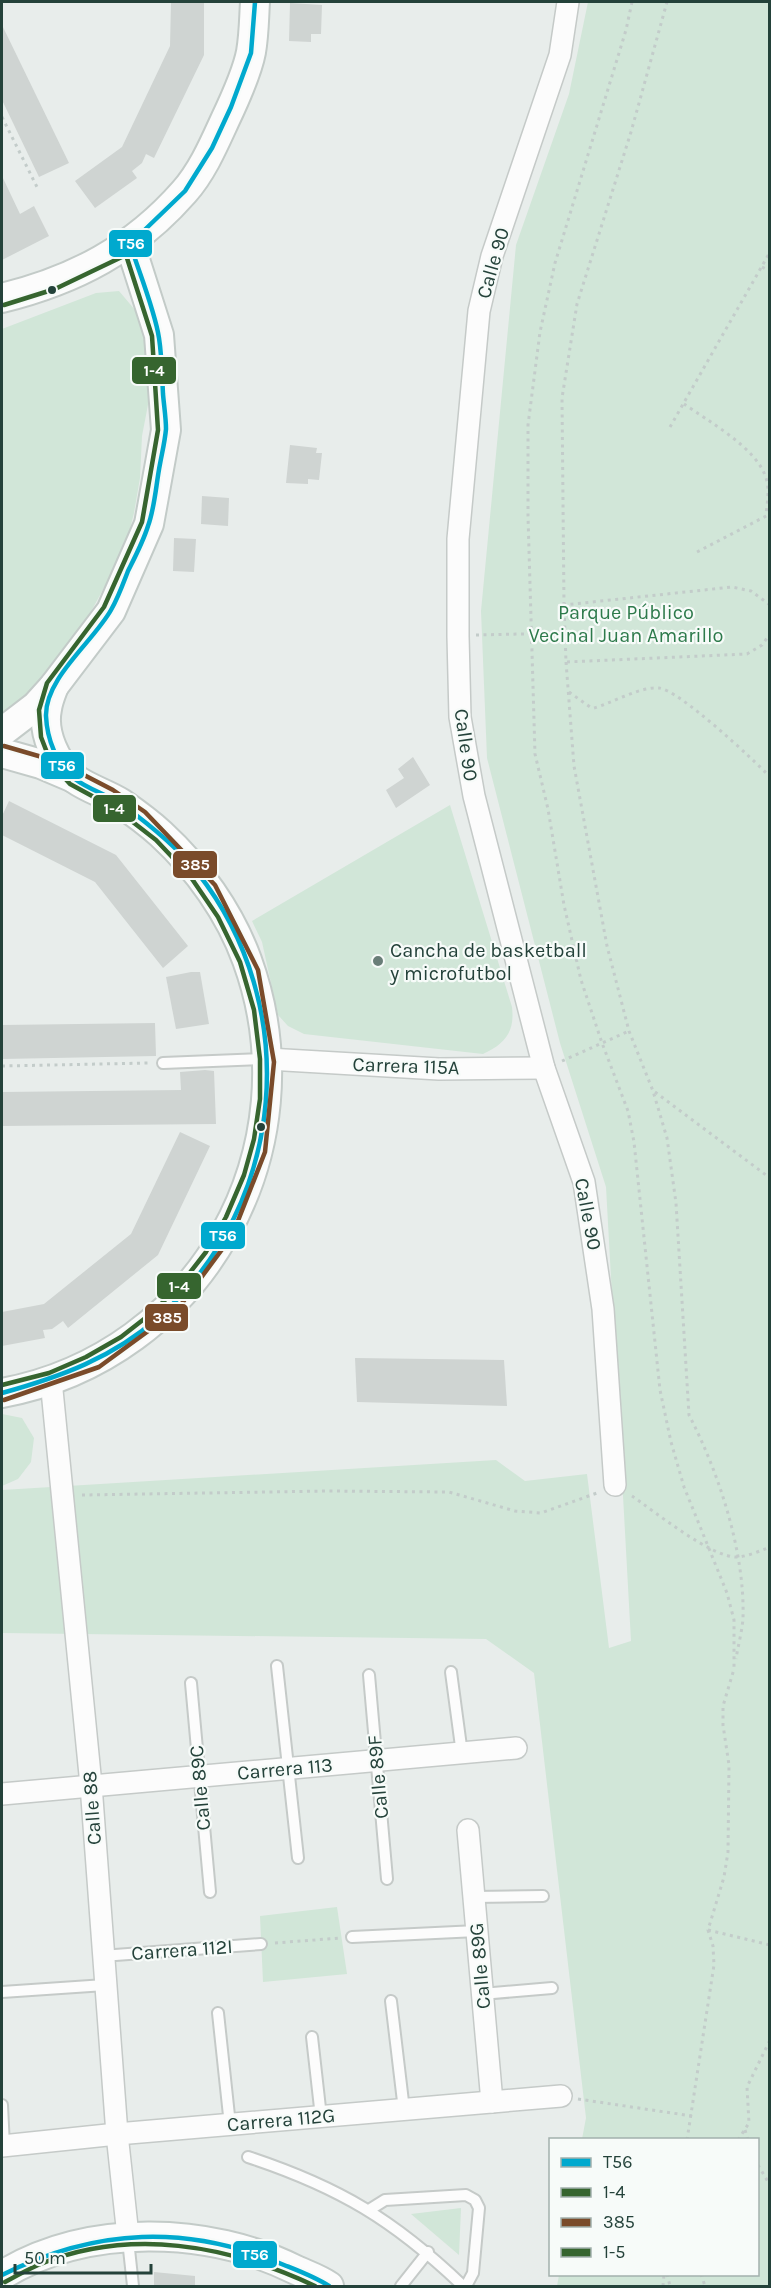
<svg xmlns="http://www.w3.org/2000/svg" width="771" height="2288" font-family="Karla,sans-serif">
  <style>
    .green { fill: #d1e6d8 }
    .building { fill: #cfd4d2 }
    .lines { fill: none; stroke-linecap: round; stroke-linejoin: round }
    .lane-casing { stroke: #c5cac8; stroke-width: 14 }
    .street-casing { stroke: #c5cac8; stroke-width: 24 }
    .secondary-casing { stroke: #c3cbc8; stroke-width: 32 }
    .path { stroke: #c3ccca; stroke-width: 3; stroke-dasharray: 3 4.5; stroke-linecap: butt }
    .lane { stroke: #fcfcfc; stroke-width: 10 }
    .street { stroke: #fcfcfc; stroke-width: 21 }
    .secondary { stroke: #fcfcfc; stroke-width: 28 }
    .bus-1-casing { stroke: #f7fbf9; stroke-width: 9 }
    .bus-2-casing { stroke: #f7fbf9; stroke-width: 9 }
    .bus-3-casing { stroke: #f7fbf9; stroke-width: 9 }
    .bus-4-casing { stroke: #f7fbf9; stroke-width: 9 }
    .bus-1 { stroke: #00a9ce; stroke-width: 4.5 }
    .bus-2 { stroke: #36652f; stroke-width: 4.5 }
    .bus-3 { stroke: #7a4b2a; stroke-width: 4.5 }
    .bus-4 { stroke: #36652f; stroke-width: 4.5 }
    .bus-dot { fill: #24423a; stroke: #f7fbf9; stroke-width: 2 }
    .poi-dot { fill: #697e78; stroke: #f7fbf9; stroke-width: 2 }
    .labels { text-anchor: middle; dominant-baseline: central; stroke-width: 4.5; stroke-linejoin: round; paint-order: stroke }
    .street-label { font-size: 20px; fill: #24423a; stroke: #f7fbf9 }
    .park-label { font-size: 20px; fill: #2d7a4b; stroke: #f7fbf9 }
    .poi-label { font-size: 20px; fill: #24423a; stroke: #f7fbf9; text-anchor: start }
    .line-badge { stroke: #f7fbf9; stroke-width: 2 }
    .badge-label { font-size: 16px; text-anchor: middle; font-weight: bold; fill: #fff }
  </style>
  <rect width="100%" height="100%" fill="#e8edeb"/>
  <!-- green -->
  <g class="green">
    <polygon points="588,2 769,2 769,2286 557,2286 559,2275 758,2274 758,2140 582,2139 586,2118 534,1673 486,1639 2,1633 2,1490 496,1460 525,1481 587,1474 609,1648 631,1641 606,1187 560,1043 487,758 481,611 516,245 569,94"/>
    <polygon points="119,291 135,310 148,348 151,389 142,436 140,478 134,513 125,549 81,630 58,664 18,705 2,715 2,329 96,293"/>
    <path d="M450,805L512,1007C515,1032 505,1044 483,1054L304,1034L288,1026L278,1015L262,942L252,921Z"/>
    <polygon points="2,1414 22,1418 34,1438 31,1462 18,1479 2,1486"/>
    <polygon points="337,1907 347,1974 263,1982 260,1916"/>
    <polygon points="461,2208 459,2255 411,2214"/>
  </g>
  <!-- building -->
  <g class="building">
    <polygon points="171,2 204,2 204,55 154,158 146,154 142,163 132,171 137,178 95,208 75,181 122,147 170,46"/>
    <polygon points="290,3 322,5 321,34 311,34 311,42 289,41"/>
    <polygon points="2,25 69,163 39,177 2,100"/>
    <polygon points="2,176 20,214 34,206 49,236 2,260"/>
    <polygon points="290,445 317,448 316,453 322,453 319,480 308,479 308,484 286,483"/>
    <polygon points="202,496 229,498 228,526 201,524"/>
    <polygon points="174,538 196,539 194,572 173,571"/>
    <polygon points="413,757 430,785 396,808 386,790 404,778 398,769"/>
    <polygon points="9,801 116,855 188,946 163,968 95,882 2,835 2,816"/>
    <polygon points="191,972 200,972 209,1024 176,1029 166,977"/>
    <polygon points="155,1023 156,1056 2,1059 2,1025"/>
    <polygon points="205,1070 214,1071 216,1124 2,1126 2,1092 181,1090 180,1072"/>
    <polygon points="180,1132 210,1146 158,1255 68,1328 63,1321 52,1329 43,1330 45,1338 2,1346 2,1312 44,1304 131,1234"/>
    <polygon points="355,1358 504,1360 507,1406 357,1402"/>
    <polygon points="154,2272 195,2276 195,2286 154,2286"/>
  </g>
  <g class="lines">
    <!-- lane casing -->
    <g class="lane-casing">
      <g id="lane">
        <polyline points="163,1063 265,1059"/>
        <polyline points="277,1666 298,1858"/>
        <polyline points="451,1672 462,1754"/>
        <polyline points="369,1675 387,1879"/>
        <polyline points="191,1683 210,1892"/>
        <polyline points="474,1897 543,1896"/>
        <polyline points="352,1937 477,1931"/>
        <polyline points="102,1956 261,1944"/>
        <polyline points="2,1992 105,1985"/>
        <polyline points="482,1994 552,1988"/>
        <polyline points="391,2001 404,2110"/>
        <polyline points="218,2013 230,2125"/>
        <polyline points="312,2037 321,2117"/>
        <polyline points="2,2105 4,2146"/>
        <path d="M248,2157C339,2187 394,2220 463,2286"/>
        <polyline points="369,2210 385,2200 466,2195 475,2200 479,2208 473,2273 466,2286"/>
        <polyline points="128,2240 133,2286"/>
        <polyline points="401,2286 428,2252"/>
      </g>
    </g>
    <!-- street casing -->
    <g class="street-casing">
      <g id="street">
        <polyline points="568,2 560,55 492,256 479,311 458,539 458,636 460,717 474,796 544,1068 584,1182 603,1309 615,1485"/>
        <polyline points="268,1059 439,1069 544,1068"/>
        <polyline points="51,1380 91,1785 117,2134 128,2236"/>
        <polyline points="2,1794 516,1748"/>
        <polyline points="468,1830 492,2102"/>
        <polyline points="2,2146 117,2134 561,2096"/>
      </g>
    </g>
    <!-- secondary casing -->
    <g class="secondary-casing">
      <g id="secondary">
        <path d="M2,298C75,280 134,249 184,192C202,172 214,144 225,120C234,101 247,73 251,52C254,35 254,18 255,2"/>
        <polyline points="2,732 36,706 54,686 111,611 149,524 166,430 159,335 130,244"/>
        <polyline points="2,753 41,764 74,778"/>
        <path d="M2,1393C201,1356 316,1149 247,960C230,913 198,868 161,834C149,823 134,812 121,803C107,794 89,789 75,779C56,764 42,733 47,709C48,701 51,694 54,686"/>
        <path d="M2,2275C88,2223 208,2226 296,2270C307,2275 319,2279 329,2286"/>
      </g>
    </g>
    <!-- path -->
    <g class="path">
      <polyline points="632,2 626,30 555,263 540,332 528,425 528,516 535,754 548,809 564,905 581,980 602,1043 628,1111 634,1142 660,1390 671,1442 684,1487 727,1593 734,1620 734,1670"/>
      <polyline points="2,117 37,187"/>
      <polyline points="762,267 770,271"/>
      <path d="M684,404C708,421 757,448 766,478C770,489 767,504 766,515"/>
      <polyline points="670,427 770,252"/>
      <polyline points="697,552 770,514"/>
      <polyline points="564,605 562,398 577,304 631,132 667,2"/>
      <polyline points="770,605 751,591 732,587 564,605 566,662 747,654 762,645 770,634"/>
      <polyline points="476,635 564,633"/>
      <path d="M566,662L574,766L607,946L629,1031L653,1091L667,1138L676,1203L689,1415C719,1473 745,1552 743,1618C742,1632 738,1646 736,1659"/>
      <path d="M569,692L590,707L594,708C612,703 641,686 659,688C679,690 753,759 770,777"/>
      <polyline points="770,884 770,897"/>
      <polyline points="562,1061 629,1031"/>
      <polyline points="2,1066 150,1063"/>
      <polyline points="655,1092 770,1178"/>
      <polyline points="82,1495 328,1491 449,1492 515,1511 541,1513 597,1493"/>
      <path d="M632,1496C654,1511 713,1559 738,1557C748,1556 760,1551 770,1547"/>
      <polyline points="708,1930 770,1945"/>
      <polyline points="275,1943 340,1938"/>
      <polyline points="578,2099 692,2116"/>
      <polyline points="745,2130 748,2140"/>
      <polyline points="687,2140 714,1965 713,1946 708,1930 724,1877 728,1852 729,1765 723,1725 723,1706 734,1669"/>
      <polyline points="738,2140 749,2123 747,2087 770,2040"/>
      <polyline points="758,2165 770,2185"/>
      <polyline points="667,2274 670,2286"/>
      <polyline points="701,2274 705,2286"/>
      <polyline points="663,2286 664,2274"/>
    </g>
    <!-- lane -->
    <use href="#lane" class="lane"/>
    <!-- street -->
    <use href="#street" class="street"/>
    <!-- secondary -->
    <use href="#secondary" class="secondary"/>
    <!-- bus-1 casing -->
    <g class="bus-1-casing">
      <g id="bus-1">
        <path d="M2,1393C60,1377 113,1358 159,1317C287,1203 303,1006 197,872C176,846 150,825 124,806C109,795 89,790 75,779C56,763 47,739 46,716C45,678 93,642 111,610C118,598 123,584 128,571C135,557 143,542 148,526C155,507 156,484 160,464C162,453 165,441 166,429C166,418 164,406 163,394C162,376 162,357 159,338C155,311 139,272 130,244L185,191L212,148L231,107L251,53L255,2"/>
        <path d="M2,2275C96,2228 187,2224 284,2265C299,2271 315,2277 329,2286"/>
      </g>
    </g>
    <!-- bus-2 casing -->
    <g class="bus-2-casing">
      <polyline id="bus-2" points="2,1385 49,1373 86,1357 121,1337 153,1312 181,1284 206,1252 226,1217 244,1175 254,1139 260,1099 260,1059 254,1010 240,962 218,917 190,876 156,840 116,809 70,784 51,763 41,737 39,710 47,683 104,607 142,522 158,430 152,336 126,255 55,289 4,305"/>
    </g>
    <!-- bus-3 casing -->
    <g class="bus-3-casing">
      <polyline id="bus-3" points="4,746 59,762 113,790 145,812 215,885 258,970 274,1062 265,1152 232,1236 177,1310 99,1367 4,1400"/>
    </g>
    <!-- bus-4 casing -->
    <g class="bus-4-casing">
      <path id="bus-4" d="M5,2282C16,2276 27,2270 38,2265C130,2227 228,2245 315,2286"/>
    </g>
    <!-- bus-1 -->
    <use href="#bus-1" class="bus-1"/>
    <!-- bus-2 -->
    <use href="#bus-2" class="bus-2"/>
    <!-- bus-3 -->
    <use href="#bus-3" class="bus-3"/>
    <!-- bus-4 -->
    <use href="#bus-4" class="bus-4"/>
  </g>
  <!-- markers -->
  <g class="bus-dot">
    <circle cx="52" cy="290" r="5"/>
    <circle cx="261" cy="1127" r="5"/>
  </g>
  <circle class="poi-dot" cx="378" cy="961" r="6"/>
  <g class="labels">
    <!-- street labels -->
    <g class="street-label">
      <text transform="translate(493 263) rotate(-74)">Calle 90</text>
      <text transform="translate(466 745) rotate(82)">Calle 90</text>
      <text transform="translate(406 1066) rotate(2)">Carrera 115A</text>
      <text transform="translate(588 1214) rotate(79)">Calle 90</text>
      <text transform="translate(285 1769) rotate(-5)">Carrera 113</text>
      <text transform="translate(378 1777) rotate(-95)">Calle 89F</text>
      <text transform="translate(200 1788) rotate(-95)">Calle 89C</text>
      <text transform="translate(92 1808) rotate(-94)">Calle 88</text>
      <text transform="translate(182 1950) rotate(-4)">Carrera 112I</text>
      <text transform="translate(480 1966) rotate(-95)">Calle 89G</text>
      <text transform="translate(281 2120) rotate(-5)">Carrera 112G</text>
    </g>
    <!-- park labels -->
    <g class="park-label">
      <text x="626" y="612">Parque Público<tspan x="626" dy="23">Vecinal Juan Amarillo</tspan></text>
    </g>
    <!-- poi labels -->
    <g class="poi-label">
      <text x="390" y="950">Cancha de basketball<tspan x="390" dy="23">y microfutbol</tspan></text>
    </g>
  </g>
  <g class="line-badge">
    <rect x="108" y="229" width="45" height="29" rx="6" fill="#00a9ce"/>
    <rect x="131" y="356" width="46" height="29" rx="6" fill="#36652f"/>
    <rect x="40" y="751" width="45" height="29" rx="6" fill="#00a9ce"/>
    <rect x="92" y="794" width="45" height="29" rx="6" fill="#36652f"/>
    <rect x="172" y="850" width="46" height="29" rx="6" fill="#7a4b2a"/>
    <rect x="200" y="1221" width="46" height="29" rx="6" fill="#00a9ce"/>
    <rect x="156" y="1272" width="46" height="28" rx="6" fill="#36652f"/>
    <rect x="144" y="1303" width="45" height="29" rx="6" fill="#7a4b2a"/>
    <rect x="232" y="2240" width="46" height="29" rx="6" fill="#00a9ce"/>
  </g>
  <g class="badge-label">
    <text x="131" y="249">T56</text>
    <text x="154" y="376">1-4</text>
    <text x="62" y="771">T56</text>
    <text x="114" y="814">1-4</text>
    <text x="195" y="870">385</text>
    <text x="223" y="1241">T56</text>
    <text x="179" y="1292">1-4</text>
    <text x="167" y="1323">385</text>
    <text x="255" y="2260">T56</text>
  </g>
  <!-- border -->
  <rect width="771" height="2288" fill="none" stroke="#24423a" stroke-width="6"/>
  <!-- legend -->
  <rect x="549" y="2138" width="210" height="138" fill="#f7fbf9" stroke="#a3b1ad" stroke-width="1.5"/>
  <rect x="561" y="2158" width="30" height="9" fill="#00a9ce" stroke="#a3b1ad" stroke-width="1.5"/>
  <text x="603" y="2168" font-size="18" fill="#24423a">T56</text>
  <rect x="561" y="2188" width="30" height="9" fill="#36652f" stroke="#a3b1ad" stroke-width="1.5"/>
  <text x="603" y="2198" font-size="18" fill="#24423a">1-4</text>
  <rect x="561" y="2218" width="30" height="9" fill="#7a4b2a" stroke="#a3b1ad" stroke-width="1.5"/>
  <text x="603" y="2228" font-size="18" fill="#24423a">385</text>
  <rect x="561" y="2248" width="30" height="9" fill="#36652f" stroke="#a3b1ad" stroke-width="1.5"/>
  <text x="603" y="2258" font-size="18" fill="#24423a">1-5</text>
  <!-- scale -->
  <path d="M15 2264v9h136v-9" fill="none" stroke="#24423a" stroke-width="3"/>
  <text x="24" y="2264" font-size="18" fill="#24423a" stroke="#f7fbf9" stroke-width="4.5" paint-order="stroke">50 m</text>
</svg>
